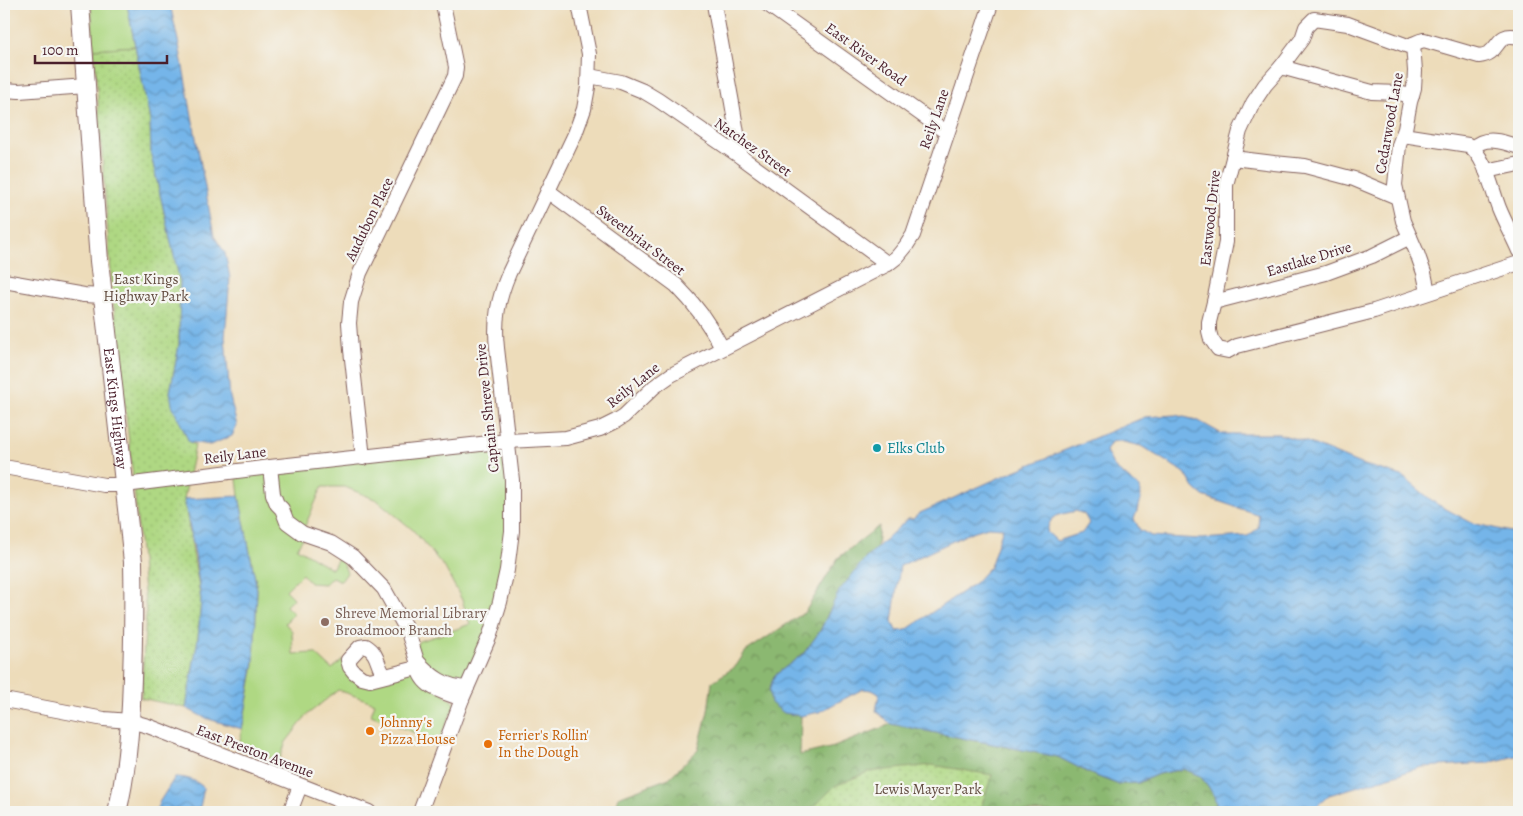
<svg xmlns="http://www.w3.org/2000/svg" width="1523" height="816" font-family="Alegreya,serif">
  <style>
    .grass { fill: #afd883; stroke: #7c7c57 }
    .forest { fill: url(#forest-crowns); stroke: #6a6c4e }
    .park { fill: url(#park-dots); stroke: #7c7c57 }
    .water { fill: url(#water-waves); stroke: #5f6a8a; fill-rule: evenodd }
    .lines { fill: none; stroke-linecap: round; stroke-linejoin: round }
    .minor-casing { stroke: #83615d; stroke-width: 16 }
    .major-casing { stroke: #83615d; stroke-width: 20 }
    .minor { stroke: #fff; stroke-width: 14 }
    .major { stroke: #fff; stroke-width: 18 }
    .culture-dot { fill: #0f9aa8; stroke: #f6f6f2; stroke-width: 2 }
    .education-dot { fill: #8d6e63; stroke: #f6f6f2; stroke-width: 2 }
    .food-dot { fill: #e8710a; stroke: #f6f6f2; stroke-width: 2 }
    .labels { text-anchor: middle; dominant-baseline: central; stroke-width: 4.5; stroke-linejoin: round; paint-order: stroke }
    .street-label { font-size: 15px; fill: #4a1f2b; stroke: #f6f6f2 }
    .park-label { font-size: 15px; fill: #634d41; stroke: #f6f6f2 }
    .culture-label { font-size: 15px; fill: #0d838f; stroke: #f6f6f2; text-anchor: start }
    .education-label { font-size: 15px; fill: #785e54; stroke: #f6f6f2; text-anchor: start }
    .food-label { font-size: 15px; fill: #c56008; stroke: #f6f6f2; text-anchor: start }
  </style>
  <defs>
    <pattern id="forest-crowns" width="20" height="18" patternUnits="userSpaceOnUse" patternTransform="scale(1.25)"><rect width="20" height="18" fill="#8bb871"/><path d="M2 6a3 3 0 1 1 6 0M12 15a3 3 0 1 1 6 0" fill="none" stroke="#74955d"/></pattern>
    <pattern id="park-dots" width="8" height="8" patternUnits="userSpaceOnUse" patternTransform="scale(1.25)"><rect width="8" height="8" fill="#afd883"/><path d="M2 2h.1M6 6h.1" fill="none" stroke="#98b971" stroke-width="1.8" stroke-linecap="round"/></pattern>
    <pattern id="water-waves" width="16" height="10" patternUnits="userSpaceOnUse" patternTransform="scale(1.25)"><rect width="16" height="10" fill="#74b5e9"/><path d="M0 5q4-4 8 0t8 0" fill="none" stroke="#6193bd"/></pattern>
  </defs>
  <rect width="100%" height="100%" fill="#f6f6f2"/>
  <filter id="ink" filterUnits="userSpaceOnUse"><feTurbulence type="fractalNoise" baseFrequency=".02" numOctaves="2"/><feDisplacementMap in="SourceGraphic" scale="10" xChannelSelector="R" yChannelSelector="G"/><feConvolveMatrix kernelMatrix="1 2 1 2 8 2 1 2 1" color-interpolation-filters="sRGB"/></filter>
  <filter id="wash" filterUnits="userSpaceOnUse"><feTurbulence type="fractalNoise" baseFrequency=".0096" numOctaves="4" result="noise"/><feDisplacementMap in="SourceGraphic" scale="20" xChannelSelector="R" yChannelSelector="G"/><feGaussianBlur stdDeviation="1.12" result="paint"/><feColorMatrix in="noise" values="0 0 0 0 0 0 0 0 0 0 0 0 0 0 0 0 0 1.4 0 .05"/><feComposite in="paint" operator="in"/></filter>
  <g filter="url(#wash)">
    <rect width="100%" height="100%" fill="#eddcba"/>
    <!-- grass -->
    <g class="grass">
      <polygon points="91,4 127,4 135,46 94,49"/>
      <polygon points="508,441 512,531 481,659 460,685 449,685 413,649 419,641 443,634 470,624 462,600 445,568 413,530 377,500 345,487 322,487 302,533 303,538 297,548 332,569 338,558 344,565 347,573 341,581 332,577 325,584 310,583 302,574 286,590 294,598 286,606 294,614 285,623 292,631 293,654 315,653 332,669 344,659 362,678 417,668 455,704 439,741 437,742 371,715 375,703 338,690 308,714 286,742 279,761 239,746 254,665 257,589 239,496 236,471 270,467 284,503 276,467"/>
    </g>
    <!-- forest -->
    <polygon class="forest" points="879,526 877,547 864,560 828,614 819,633 804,653 774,676 769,691 784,713 801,716 800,755 834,747 891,724 1058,757 1093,775 1117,784 1138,783 1158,774 1184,769 1200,776 1208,786 1214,796 1218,812 979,812 992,775 835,786 816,805 805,812 613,812 618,797 669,778 698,750 708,711 712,682 736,666 745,652 805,612 838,558"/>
    <!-- park -->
    <g class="park">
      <polygon points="135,46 150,120 151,155 180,282 179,345 170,392 189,442 195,445 184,499 201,600 198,638 186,708 141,698 146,613 133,477 113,299 94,49"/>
      <polygon points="932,765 992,775 979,812 805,812 816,805 835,786 868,772"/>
    </g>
    <!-- water -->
    <g class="water">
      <polygon points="127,4 170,4 179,45 214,236 225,253 230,278 225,337 230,397 237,426 232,436 210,445 189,442 172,405 170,392 179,345 180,282 151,155 150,120 135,46"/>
      <path d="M1175,415L1197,420L1222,434H1279L1310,443L1358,463L1402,476L1435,503L1472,523L1515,533L1519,537V755L1488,763L1422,767L1329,795L1319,804L1314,812H1218L1214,796L1208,786L1200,776L1184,769L1158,774L1138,783L1117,784L1093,775L1058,757L891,724L876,711L879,694L872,690L863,689L819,712L801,716L784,713L771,703L769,691L774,676L804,653L820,631L839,591L864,560L889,536L908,519H913L920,513L1005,475L1145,417ZM1119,441L1141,446L1185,473L1194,488L1203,496L1259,515L1258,528L1248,536L1200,539L1151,536L1140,530L1134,519L1141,500L1140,488L1114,467L1106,451L1111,442ZM1076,511L1084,514L1089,523L1082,533L1057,541L1047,532C1050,513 1061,515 1076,511ZM988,527L1003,528L990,567L975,583L906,630L897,631L892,622L900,566L972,532Z"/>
      <polygon points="239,496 257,589 254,662 242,729 205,718 186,708 198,638 201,600 195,554 184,499"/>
      <path d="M175,777C186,777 196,780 204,788L199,812H155L160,801Z"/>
    </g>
  </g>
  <g filter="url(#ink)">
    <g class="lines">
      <!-- minor casing -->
      <g class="minor-casing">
        <g id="minor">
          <polyline points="714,4 732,103 741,157"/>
          <polyline points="767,4 946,132"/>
          <path d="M1519,37C1493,31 1502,54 1479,56L1424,40C1418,41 1414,44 1408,46L1348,24L1314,19L1306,27L1302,39L1281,67L1265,85L1253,103L1240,131L1226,185V242L1214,302L1209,322V331L1211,339L1218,349L1228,351L1237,346L1374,311L1519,263"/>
          <polyline points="1413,44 1415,71 1414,88 1410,102 1405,129 1399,145 1395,185 1403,221 1417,253 1424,273 1428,292"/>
          <polyline points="1281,67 1372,92 1398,93 1412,96"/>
          <polyline points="589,76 621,82 643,91 658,100 741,157 888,264"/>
          <polyline points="4,90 19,91 86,86"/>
          <path d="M1403,135L1468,145C1485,155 1492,190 1499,208C1505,223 1513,237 1519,251"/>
          <path d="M1473,148C1485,135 1504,142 1519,147"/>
          <polyline points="1233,158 1274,163 1305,166 1354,179 1397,197"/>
          <polyline points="1486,171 1519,164"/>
          <path d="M548,191L676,285C695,304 710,324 722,348"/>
          <polyline points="4,281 84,295 103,296"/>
          <polyline points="1214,302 1326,273 1372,256 1410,237"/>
          <polyline points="363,458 351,350 349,323 351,302 360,273 455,76 456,67 443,4"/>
          <polyline points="4,467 104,485 125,485 270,467 508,441 566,438 600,429 616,421 624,416 654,387 671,375 888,264 897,257 906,246 913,235 991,4"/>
          <polyline points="270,467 273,494 277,504 282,509 287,522 302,533 331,543 353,557 384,589 408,632 417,661"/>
          <path d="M384,675C376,664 379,654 366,646L360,647L348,660L350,667L354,672L362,678L370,680L417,668"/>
          <path d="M462,699C441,691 419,688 417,661C432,677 445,687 467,688"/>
          <polyline points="4,700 104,719 130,721 148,726 369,812"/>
          <polyline points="290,812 300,786"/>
          <path d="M420,812L462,699L490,635L500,602L507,570L512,531V480L497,348C494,320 498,299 509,273L575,134L584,109L588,87L589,54L579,4"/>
        </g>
      </g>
      <!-- major casing -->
      <g class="major-casing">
        <g id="major">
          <path id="s1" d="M80,4L99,261L133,562C134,610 133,657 131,705C129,741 126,777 117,812"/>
        </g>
      </g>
      <!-- minor -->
      <use href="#minor" class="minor"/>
      <!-- major -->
      <use href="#major" class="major"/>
    </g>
  </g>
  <!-- markers -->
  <circle class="culture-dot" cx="877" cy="448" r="5"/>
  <circle class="education-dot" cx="325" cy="622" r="5"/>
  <g class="food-dot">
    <circle cx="370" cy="731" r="5"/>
    <circle cx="488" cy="744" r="5"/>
  </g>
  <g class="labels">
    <!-- street labels -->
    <g class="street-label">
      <text transform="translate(866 54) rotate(36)">East River Road</text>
      <text transform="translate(934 119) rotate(-71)">Reily Lane</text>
      <text transform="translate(1389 123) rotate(-80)">Cedarwood Lane</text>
      <text transform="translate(753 147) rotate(35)">Natchez Street</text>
      <text transform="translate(1210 218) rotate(-84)">Eastwood Drive</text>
      <text transform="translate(369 219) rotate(-64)">Audubon Place</text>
      <text transform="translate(641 240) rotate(37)">Sweetbriar Street</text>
      <text transform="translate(1309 259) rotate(-17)">Eastlake Drive</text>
      <text transform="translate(633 385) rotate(-39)">Reily Lane</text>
      <text stroke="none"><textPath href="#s1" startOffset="406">East Kings Highway</textPath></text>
      <text transform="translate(487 408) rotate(-96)">Captain Shreve Drive</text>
      <text transform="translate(235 455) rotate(-7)">Reily Lane</text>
      <text transform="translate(255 751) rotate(21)">East Preston Avenue</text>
    </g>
    <!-- park labels -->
    <g class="park-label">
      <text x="146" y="279">East Kings<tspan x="146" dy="17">Highway Park</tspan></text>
      <text x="928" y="789">Lewis Mayer Park</text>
    </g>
    <!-- culture labels -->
    <g class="culture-label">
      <text x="887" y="448">Elks Club</text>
    </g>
    <!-- education labels -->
    <g class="education-label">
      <text x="335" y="613">Shreve Memorial Library<tspan x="335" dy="17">Broadmoor Branch</tspan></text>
    </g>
    <!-- food labels -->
    <g class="food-label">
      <text x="380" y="722">Johnny's<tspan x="380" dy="17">Pizza House</tspan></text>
      <text x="498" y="735">Ferrier's Rollin'<tspan x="498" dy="17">In the Dough</tspan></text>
    </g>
  </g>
  <!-- margin -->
  <rect width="1523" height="816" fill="none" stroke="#f6f6f2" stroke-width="20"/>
  <!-- scale -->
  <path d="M35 55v8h132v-8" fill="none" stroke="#4a1f2b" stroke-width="2.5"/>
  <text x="42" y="55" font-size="15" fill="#4a1f2b" stroke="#f6f6f2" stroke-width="4" paint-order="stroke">100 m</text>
</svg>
